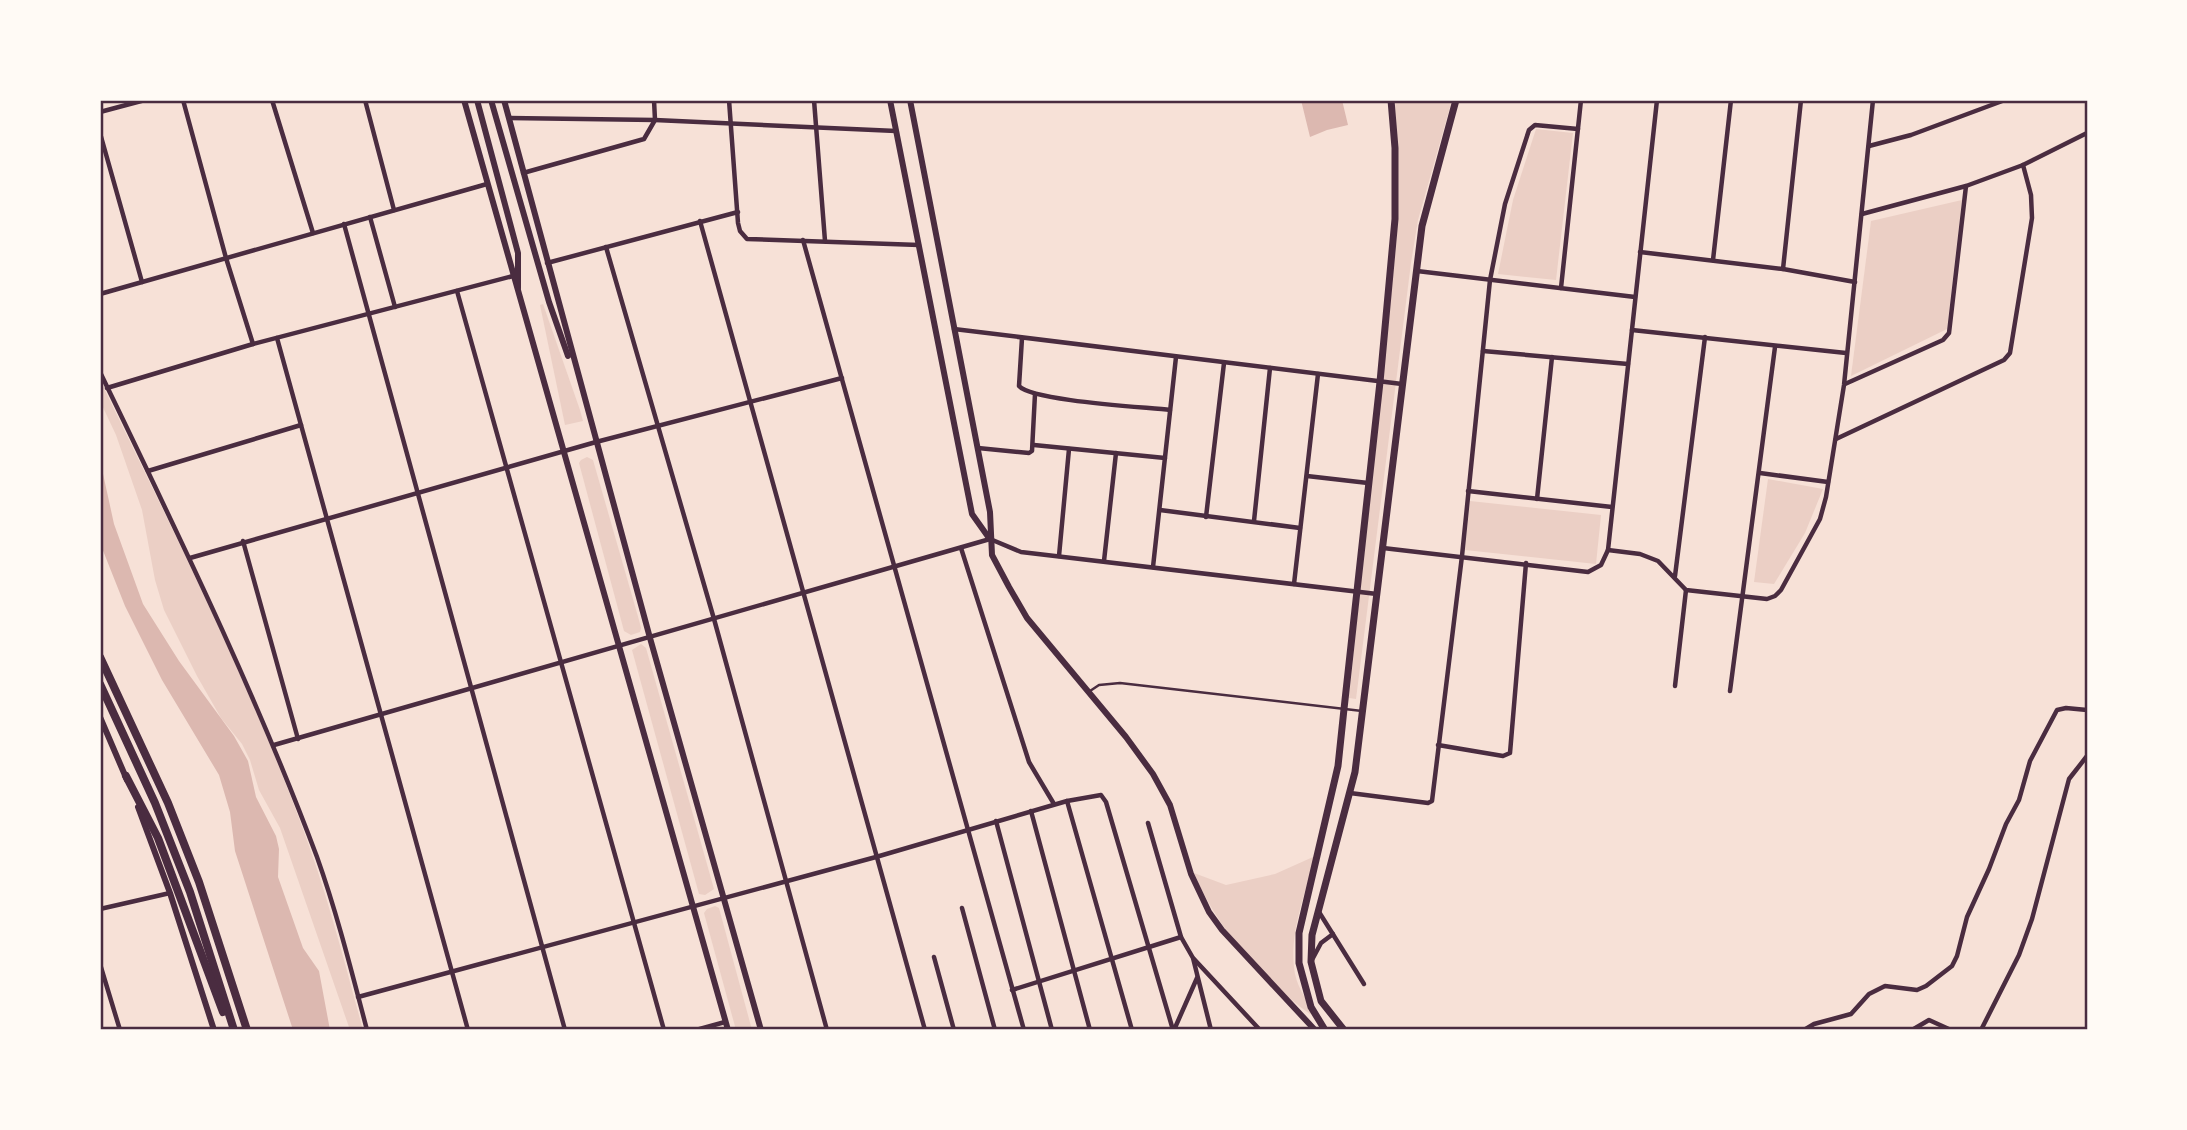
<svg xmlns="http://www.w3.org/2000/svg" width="2187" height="1130" font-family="Karla,sans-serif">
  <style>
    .green { fill: #ebcfc5 }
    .water { fill: #dcb8b0 }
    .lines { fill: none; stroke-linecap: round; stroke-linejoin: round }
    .service { stroke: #4a2c40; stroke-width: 2.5 }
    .minor { stroke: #4a2c40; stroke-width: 4.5 }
    .secondary { stroke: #4a2c40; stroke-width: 6 }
    .primary { stroke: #4a2c40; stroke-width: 7 }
    .motorway { stroke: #4a2c40; stroke-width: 8 }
    .neatline { fill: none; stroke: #4a2c40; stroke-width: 2.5 }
  </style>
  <rect width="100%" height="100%" fill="#f7e1d7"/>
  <!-- green -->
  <g class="green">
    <polygon points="1395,100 1452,100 1418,220 1411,263 1356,699 1349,698 1397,237 1398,184"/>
    <polygon points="1536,129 1573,133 1556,280 1498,274 1513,200"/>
    <polygon points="1962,200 1947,329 1851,376 1871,221"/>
    <polygon points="543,304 580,410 583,421 565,425 540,305"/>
    <path d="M100,380C170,525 244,670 300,821C326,889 344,960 363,1030H350L280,828L259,790L250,760L242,744L221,718L197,676L164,610L155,580L142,510L116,435L100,401Z"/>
    <polygon points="587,457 593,460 639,620 641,628 640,632 631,635 624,631 579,463 581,460"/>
    <polygon points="1768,479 1823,489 1805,533 1774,584 1754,582"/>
    <polygon points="1470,501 1601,515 1596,564 1465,550"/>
    <polygon points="641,644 646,648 714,889 705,895 699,894 632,650"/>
    <path d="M1313,857H1315C1305,894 1288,936 1295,974C1298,989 1308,1001 1313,1014H1310C1262,980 1217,928 1194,873L1226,885L1275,874Z"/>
    <polygon points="715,906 719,908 752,1030 736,1030 704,913 707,909"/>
  </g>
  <!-- water -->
  <g class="water">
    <polygon points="1301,100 1342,100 1348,125 1327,130 1310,137"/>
    <polygon points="100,460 114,524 143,604 179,661 234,736 248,761 256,797 276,836 279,849 278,877 303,948 319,971 330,1030 293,1030 235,851 230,812 219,775 162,680 125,606 100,543"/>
  </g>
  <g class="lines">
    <!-- service -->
    <polyline class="service" points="1090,691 1099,685 1120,683 1362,711"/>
    <!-- minor -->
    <g class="minor">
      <polyline points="183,100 226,258 253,344"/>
      <polyline points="272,100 313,233"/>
      <polyline points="365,100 394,210"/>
      <polyline points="729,100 738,223 740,231 747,239 919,245"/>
      <polyline points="814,100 825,241"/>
      <polyline points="100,112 145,100"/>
      <polyline points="509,118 655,120 896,131"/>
      <polyline points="100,133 142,282"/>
      <polyline points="1869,146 1911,135 2005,100"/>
      <polyline points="523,173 644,139 655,120 654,100"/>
      <polyline points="1862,214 1966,186 2023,165 2087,133"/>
      <polyline points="370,217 395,307"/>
      <polyline points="700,221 925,1030"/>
      <polyline points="344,224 565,1030"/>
      <polyline points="803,240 1024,1030"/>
      <polyline points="606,247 714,619 827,1030"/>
      <polyline points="1640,252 1783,269 1855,282"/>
      <polyline points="1713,260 1731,100"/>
      <polyline points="547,263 738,212"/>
      <polyline points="1783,269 1801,100"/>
      <polyline points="1417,271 1635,297"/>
      <polyline points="1561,288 1581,100"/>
      <polyline points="457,291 664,1030"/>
      <polyline points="100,294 487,184"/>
      <polyline points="954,329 1402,384"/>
      <polyline points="1632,330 1846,353"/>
      <polyline points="277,338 468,1030"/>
      <path d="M1022,338L1019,386C1032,401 1144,407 1170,410"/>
      <polyline points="1483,351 1628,364"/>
      <path d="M100,372C177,532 255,691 317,857C337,913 352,973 367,1030"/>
      <polyline points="1845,384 1943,340 1949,333 1966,186"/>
      <polyline points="107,388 253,344 513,276"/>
      <polyline points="1836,439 2004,360 2010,353 2032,218 2031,195 2023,165"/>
      <polyline points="1034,445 1165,458"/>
      <polyline points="978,448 1029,453 1032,451 1035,394"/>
      <polyline points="148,471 301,425"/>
      <polyline points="1760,473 1828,482"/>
      <polyline points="1307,476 1368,483"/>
      <polyline points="1468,491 1612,507"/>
      <polyline points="1537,499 1552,357"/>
      <polyline points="1160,510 1300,528"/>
      <polyline points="1206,517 1224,363"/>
      <polyline points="1254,521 1270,368"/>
      <polyline points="243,541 298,739"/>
      <polyline points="961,548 1029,762 1054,804"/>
      <polyline points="1383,548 1588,572 1601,565 1608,550 1640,554 1658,561 1686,590 1767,599 1775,596 1781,590 1820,519 1826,497 1844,385 1873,100"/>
      <polyline points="1608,550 1657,100"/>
      <polyline points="1059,556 1069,449"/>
      <polyline points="190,558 596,442 842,378"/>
      <polyline points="1104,561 1116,453"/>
      <polyline points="1153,567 1176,357"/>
      <polyline points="1675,576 1705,337"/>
      <polyline points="1294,584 1318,374"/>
      <polyline points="1675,686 1686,590"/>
      <polyline points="1730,691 1775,347"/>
      <polyline points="274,745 990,539 1021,552 1377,594"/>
      <polyline points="1438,745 1503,756 1510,753 1526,563"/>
      <polyline points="1350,793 1428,803 1432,801 1462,556 1490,280 1505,204 1529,130 1535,125 1578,129"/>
      <polyline points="1067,801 1132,1030"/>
      <polyline points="1031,811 1090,1030"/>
      <polyline points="996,821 1052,1030"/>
      <polyline points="1148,823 1181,937 1193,958 1211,1030"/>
      <polyline points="962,908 995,1030"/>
      <polyline points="100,909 170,893"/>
      <polyline points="1319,912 1364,984"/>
      <polyline points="934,957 954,1030"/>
      <polyline points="1313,958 1321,943 1333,934"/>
      <polyline points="1194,959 1260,1030"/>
      <polyline points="100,964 120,1030"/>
      <polyline points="1012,990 1181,937"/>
      <polyline points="358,997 876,857 1067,801 1101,795 1106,802 1173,1030"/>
      <polyline points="696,1030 725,1022"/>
      <polyline points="1174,1030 1197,978"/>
      <polyline points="1804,1030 1814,1024 1851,1014 1869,994 1885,986 1917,990 1926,986 1952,966 1957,956 1967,917 1989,869 2006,824 2019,800 2030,761 2057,710 2066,708 2087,710"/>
      <polyline points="1912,1030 1929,1020 1951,1030"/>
      <polyline points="1981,1030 2019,955 2032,919 2069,779 2087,756"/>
    </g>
    <!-- secondary -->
    <g class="secondary">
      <polyline points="464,100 728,1030"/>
      <polyline points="477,100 518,253 518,288"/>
      <polyline points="491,100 549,302 568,356"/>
      <polyline points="504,100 650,638 761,1030"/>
      <polyline points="890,100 972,514 989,538"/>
      <polyline points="910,100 990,512 992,555 1009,587 1027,618 1126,737 1153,774 1170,805 1191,874 1209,912 1222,930 1315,1030"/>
      <polyline points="100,717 127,780"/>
      <polyline points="138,807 170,893 214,1030"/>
    </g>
    <!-- primary -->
    <g class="primary">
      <polyline points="1325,1030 1311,1007 1299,963 1299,933 1338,766 1344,709 1380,382 1395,219 1395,148 1391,100"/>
      <polyline points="1344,1030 1321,1001 1311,962 1312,935 1355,772 1422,226 1456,100"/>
    </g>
    <!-- motorway -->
    <g class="motorway">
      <polyline points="100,657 168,803 199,882 247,1030"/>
      <polyline points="100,684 155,803 190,892 234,1030"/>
      <polyline points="126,776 158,838 223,1012"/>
    </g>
  </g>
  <!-- border -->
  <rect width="2187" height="1130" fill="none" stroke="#fffaf5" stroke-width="203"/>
  <rect x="102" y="102" width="1984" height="926" class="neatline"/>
</svg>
